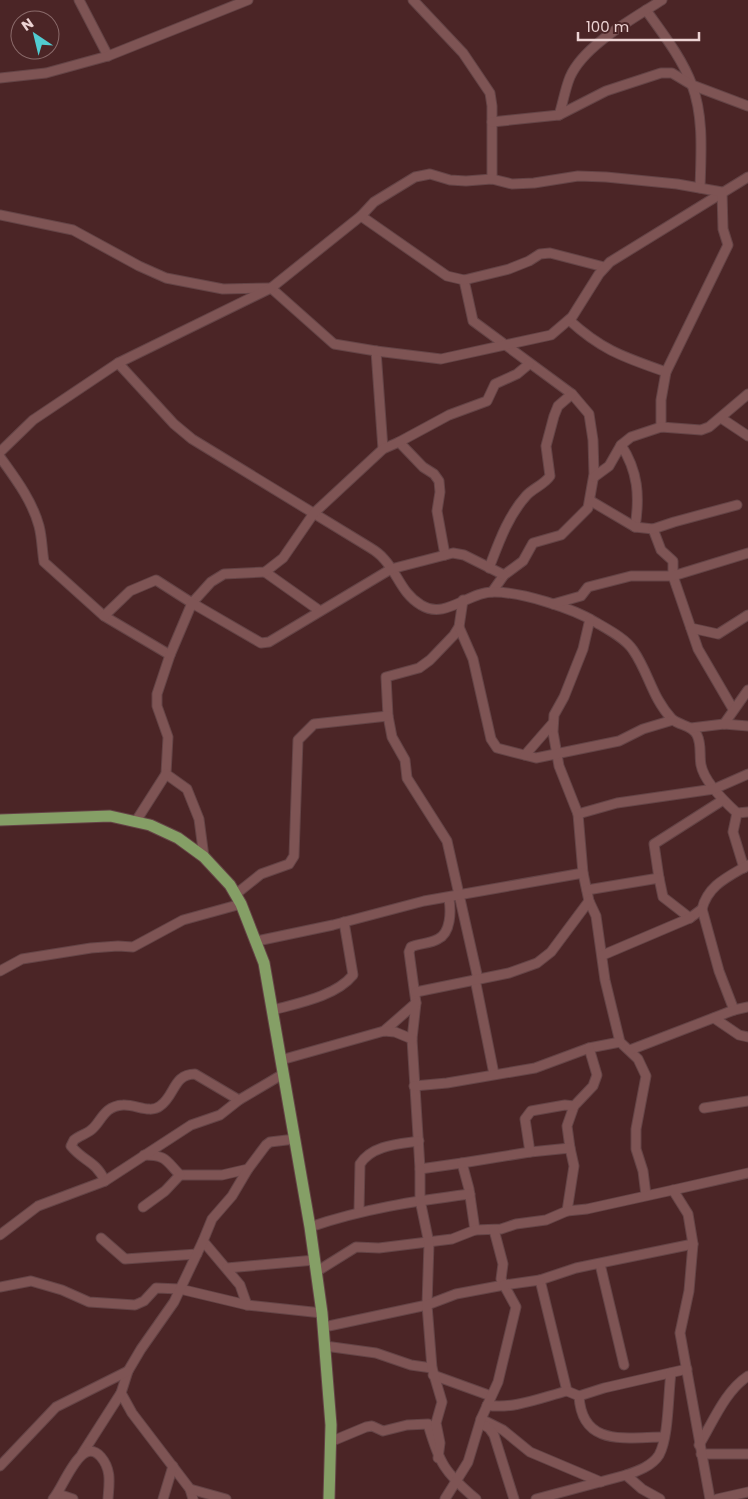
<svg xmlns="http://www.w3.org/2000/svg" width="748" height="1499" font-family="Poppins,sans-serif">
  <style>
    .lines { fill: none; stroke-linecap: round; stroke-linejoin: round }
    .minor-casing { stroke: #644446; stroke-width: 11 }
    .major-casing { stroke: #644446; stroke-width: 13 }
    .minor { stroke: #7e5454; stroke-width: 9 }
    .major { stroke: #859f66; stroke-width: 11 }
  </style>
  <rect width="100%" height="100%" fill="#4b2526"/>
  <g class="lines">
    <!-- minor casing -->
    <g class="minor-casing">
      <g id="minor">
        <polyline points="79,0 108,56"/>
        <polyline points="413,0 463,53 490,93 492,106 492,179"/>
        <path d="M646,10C663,34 682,58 692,85C704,117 701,154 700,188"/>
        <polyline points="0,78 46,73 108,56 248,0"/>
        <path d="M559,115C563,103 565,89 570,77C584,45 633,19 662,0"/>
        <polyline points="492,122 559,115 606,91 661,73 672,73 692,85 748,106"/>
        <polyline points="0,215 73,230 139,266 166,278 223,289 271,288 334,344 376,351 383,449"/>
        <polyline points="361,216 447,276 464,280 473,321 572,394 589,414 593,440 594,474 588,508 561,535 533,543 523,561 504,575 492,592"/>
        <polyline points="464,280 509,269 529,261 540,254 550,253 604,267"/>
        <path d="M569,320C603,351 624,357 666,372"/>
        <polyline points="376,351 441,359 551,335 572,317 599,274 610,262 748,177"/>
        <path d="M118,363L174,424L192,439L369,547C374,550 380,554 384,559C398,574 402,594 421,605C445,620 468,592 493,592C521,592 573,608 597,623C609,630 626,639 633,650C649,673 652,698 672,719C680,726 692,725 697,735C702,745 699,755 701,765C704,781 725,802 737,813L748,812"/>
        <polyline points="721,418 748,436"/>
        <polyline points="399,442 423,467 434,474 439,481 440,492 437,511 445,555"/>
        <path d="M621,445C638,471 640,496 635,527"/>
        <polyline points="0,452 33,420 118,363 271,288 361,216 374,202 415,177 430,174 450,180 466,181 492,179 512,184 534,183 578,176 606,177 677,184 722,192 723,229 728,245 666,372 661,400 661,427"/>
        <path d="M0,457C15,478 32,500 39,526C42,537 42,550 44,562L104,616L170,655L157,694V706L168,737L166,774L187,789L199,819L204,857"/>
        <polyline points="594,477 609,466 621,445 631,437 661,427 701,430 709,427 748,394"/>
        <polyline points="591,501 635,527 653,529 661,550 673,561 673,576 698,649 733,709"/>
        <polyline points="653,529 674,522 737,505"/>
        <path d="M489,568C499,542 508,516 526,496C533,488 544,485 550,476L546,446L554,416L558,406L572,394"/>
        <polyline points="265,572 320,611"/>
        <polyline points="463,600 459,627 454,635 430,660 419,668 386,677 388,716 392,737 405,760 407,778 447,841 478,979"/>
        <polyline points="553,604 581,596 588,587 631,576 673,576 748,553"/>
        <polyline points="104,616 130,591 156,580 192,603 211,582 224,574 265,572 283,558 314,513 383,449 399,442 449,415 487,401 495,384 517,374 529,364"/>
        <polyline points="590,619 583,649 564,697 554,715 553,732 559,766 578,814 583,873 589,901 596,916 605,980 620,1042 638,1059 646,1076 636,1129 636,1149 643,1171 646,1195"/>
        <polyline points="459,627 473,659 491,739 497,748 536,758 619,741 643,729 673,720"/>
        <polyline points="691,628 718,634 748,615"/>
        <polyline points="170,655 192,603 261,643 269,642 391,569 453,553 464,555 504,575"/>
        <polyline points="724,724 748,690"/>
        <polyline points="691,728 724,724 748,726"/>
        <polyline points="525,755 552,724"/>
        <polyline points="737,813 733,832 744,868"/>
        <polyline points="578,814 617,803 714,789 748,774"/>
        <polyline points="136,821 166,774"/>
        <polyline points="659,878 654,844 723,800"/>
        <path d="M587,890L659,878L663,897L690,918L702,909C708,885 728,877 748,865"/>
        <polyline points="236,894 261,874 289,864 294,856 298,740 314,724 388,716"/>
        <path d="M449,899C451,911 451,933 438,939C430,944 419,943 411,947L409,952L416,1003L412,1039L419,1152L420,1169L462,1163L469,1189L475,1230"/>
        <polyline points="702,909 719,971 734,1010"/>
        <polyline points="257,941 333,925 424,901 583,873"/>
        <polyline points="603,955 690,918"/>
        <polyline points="0,971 22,959 91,948 118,946 133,947 183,920 241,904"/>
        <polyline points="475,979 494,1074"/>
        <polyline points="416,992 509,973 537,963 551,952 589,901"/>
        <path d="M273,1010C299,1003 336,996 353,975L344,922"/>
        <polyline points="714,1018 739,1035 748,1037"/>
        <polyline points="384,1031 416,1003"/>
        <polyline points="630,1050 734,1010 748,1007"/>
        <polyline points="281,1060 384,1031 395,1032 412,1039"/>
        <polyline points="414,1086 447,1083 535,1068 589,1048 620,1042"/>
        <polyline points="704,1108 748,1101"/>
        <polyline points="570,1148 567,1126 574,1106 593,1086 597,1075 589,1048"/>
        <polyline points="530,1152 570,1148 574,1166 567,1211"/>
        <path d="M144,1155C167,1155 166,1161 180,1175H222L248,1169"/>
        <polyline points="462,1163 530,1152 525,1119 531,1111 565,1105 574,1106"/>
        <path d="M105,1181C95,1160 84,1162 71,1146L74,1140C79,1136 86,1134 91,1130C101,1123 103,1106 123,1105C135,1104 150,1114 160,1106C175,1096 173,1074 195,1074L239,1100"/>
        <polyline points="143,1207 165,1191 180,1175"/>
        <path d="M359,1211L360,1164C372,1145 399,1144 419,1141"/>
        <path d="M310,1227C362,1209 415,1201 470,1194"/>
        <polyline points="0,1235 38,1206 105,1181 191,1125 220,1115 239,1100 283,1074"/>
        <polyline points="101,1238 125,1259 197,1254"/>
        <polyline points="203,1241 240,1285 247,1305"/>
        <polyline points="600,1264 624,1365"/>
        <polyline points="227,1268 315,1260"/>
        <polyline points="316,1272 356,1247 379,1248 452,1239 475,1230 501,1229 516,1224 546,1220 567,1211 587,1209 673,1190"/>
        <polyline points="0,1287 31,1281 62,1290 89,1302 135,1305 144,1301 156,1288 180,1289 247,1305 322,1313"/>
        <polyline points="324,1327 427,1305 429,1243 420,1200 420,1169"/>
        <polyline points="325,1346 376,1353 411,1365 432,1368"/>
        <polyline points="433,1375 491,1396"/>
        <polyline points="567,1391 540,1280 576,1268 693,1244"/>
        <polyline points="121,1393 132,1413 190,1489 193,1499"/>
        <path d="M579,1396C582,1448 627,1437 664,1437"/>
        <path d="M487,1405C512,1410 543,1397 567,1391L579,1396L604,1388L687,1369"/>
        <polyline points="481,1419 503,1430 530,1452 601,1482"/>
        <polyline points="482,1424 489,1428 494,1435 514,1499"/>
        <path d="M330,1442L366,1427L372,1426L383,1431L407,1425L428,1424C439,1463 445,1473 476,1499"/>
        <path d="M699,1445C713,1422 725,1391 748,1376"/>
        <polyline points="82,1454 121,1393 128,1371 141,1349 174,1302 203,1241 212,1219 232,1196 248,1169 266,1145 270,1142 295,1139"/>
        <polyline points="701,1454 748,1454"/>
        <polyline points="438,1458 440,1443 436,1423 442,1402 432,1368 427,1305 456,1294 504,1285 501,1279 503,1264 494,1230"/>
        <polyline points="0,1466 56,1407 128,1371"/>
        <path d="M626,1475C638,1471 652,1466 659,1455C669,1437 668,1394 671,1373"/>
        <polyline points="190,1489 226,1499"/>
        <polyline points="58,1494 73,1499"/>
        <path d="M53,1499C64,1487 81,1434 101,1457C112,1470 109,1484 108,1499"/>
        <polyline points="163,1499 173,1466"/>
        <polyline points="445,1499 468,1462 481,1419 498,1382 516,1307 504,1285 540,1280"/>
        <polyline points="536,1499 626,1475 642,1489 660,1499"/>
        <polyline points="710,1499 680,1333 689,1291 693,1244 688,1214 673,1190 748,1173"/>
        <polyline points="717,1499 748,1492"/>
      </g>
    </g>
    <!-- major casing -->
    <g class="major-casing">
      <polyline id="major" points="0,820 110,816 150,825 178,838 204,857 230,885 241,904 264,963 310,1227 322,1313 331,1425 329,1499"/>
    </g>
    <!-- minor -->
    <use href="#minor" class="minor"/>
    <!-- major -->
    <use href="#major" class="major"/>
  </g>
  <!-- north arrow -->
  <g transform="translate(35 35) rotate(325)"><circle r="24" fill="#4b2526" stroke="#8b6b6b"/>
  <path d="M0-4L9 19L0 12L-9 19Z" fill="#51ccd1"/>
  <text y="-8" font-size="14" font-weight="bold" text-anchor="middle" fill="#ecd3d3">N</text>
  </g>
  <!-- scale -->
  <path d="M578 32v8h121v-8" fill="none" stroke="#ecd3d3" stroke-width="2.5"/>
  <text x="586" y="32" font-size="15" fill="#ecd3d3" stroke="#4b2526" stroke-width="4" paint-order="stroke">100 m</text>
</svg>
